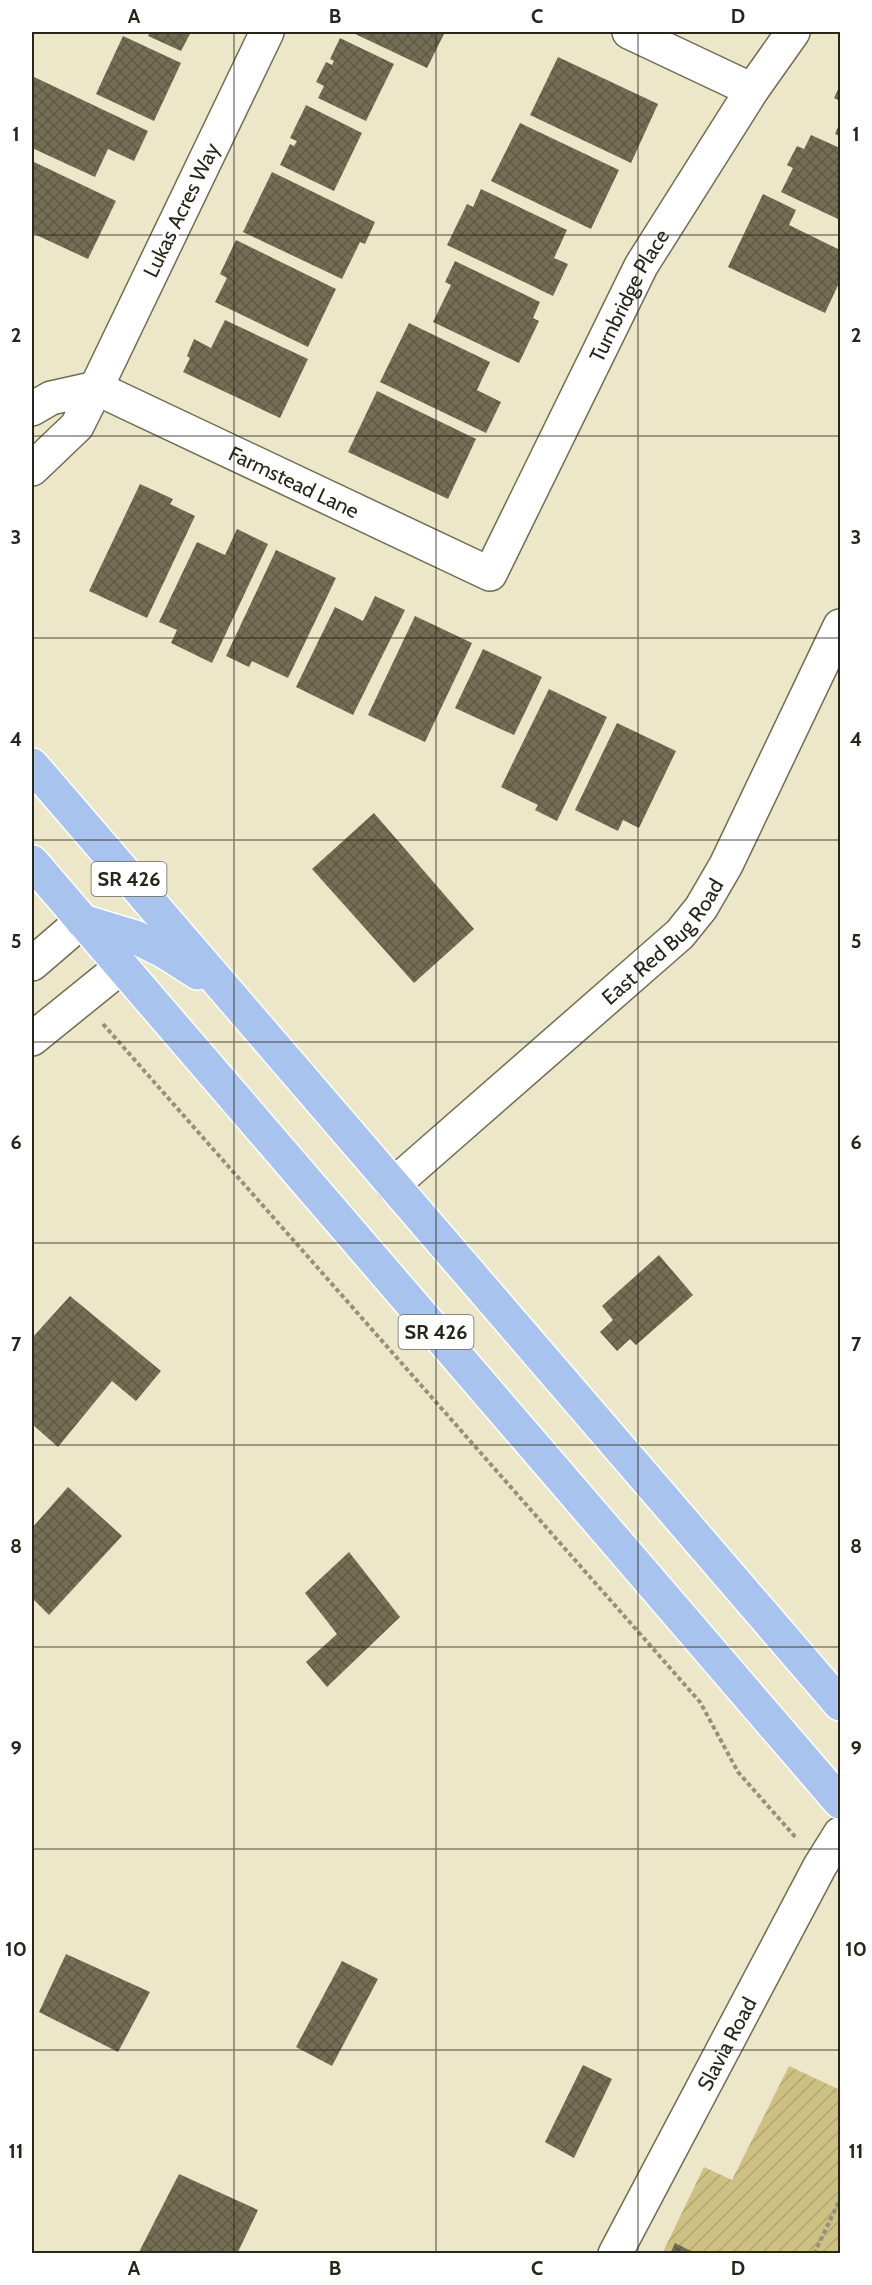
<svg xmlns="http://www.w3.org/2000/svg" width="872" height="2285" font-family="Cabin,sans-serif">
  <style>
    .garden { fill: url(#garden-furrows) }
    .building { fill: url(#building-cross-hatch) }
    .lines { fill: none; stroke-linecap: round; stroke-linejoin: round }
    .minor-casing { stroke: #716c52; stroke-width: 36 }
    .major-casing { stroke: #fff; stroke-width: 36 }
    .path { stroke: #95917c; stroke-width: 4; stroke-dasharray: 4.5 3; stroke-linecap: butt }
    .minor { stroke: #fff; stroke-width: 33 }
    .major { stroke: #a9c3ef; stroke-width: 33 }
    .grid { fill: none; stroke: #28261b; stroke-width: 1.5; stroke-opacity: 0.55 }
    .labels { text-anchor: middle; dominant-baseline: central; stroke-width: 6; stroke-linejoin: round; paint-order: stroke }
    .shield { fill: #fff; stroke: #68675f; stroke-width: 1.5 }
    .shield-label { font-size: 20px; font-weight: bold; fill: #28261b }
    .street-label { font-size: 21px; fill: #28261b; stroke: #fff }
    .neatline { fill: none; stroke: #28261b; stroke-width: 2 }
    .grid-label { font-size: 20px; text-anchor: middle; font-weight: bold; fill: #28261b }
  </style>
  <defs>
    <pattern id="garden-furrows" width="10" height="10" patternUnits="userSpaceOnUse" patternTransform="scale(1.5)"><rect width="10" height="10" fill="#cdc082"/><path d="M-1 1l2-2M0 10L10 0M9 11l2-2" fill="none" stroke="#b0a570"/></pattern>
    <pattern id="building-cross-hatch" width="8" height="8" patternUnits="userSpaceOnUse" patternTransform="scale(1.5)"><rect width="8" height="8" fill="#736e54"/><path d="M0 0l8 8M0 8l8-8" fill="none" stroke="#5e5a45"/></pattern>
  </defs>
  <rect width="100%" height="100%" fill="#ede7ca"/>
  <!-- garden -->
  <polygon class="garden" points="789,2066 840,2090 840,2253 662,2254 704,2167 732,2180"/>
  <!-- building -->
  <g class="building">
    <polygon points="150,32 191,32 181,51 148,36"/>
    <polygon points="351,32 445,32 427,68"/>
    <polygon points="123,36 181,63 154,121 96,94"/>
    <polygon points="340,38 394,64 366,121 318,98 324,86 316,82 326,62 332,65 334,61 330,59"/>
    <polygon points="558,57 658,104 631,163 530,115"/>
    <polygon points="32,76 148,131 134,161 108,149 95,177 32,148"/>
    <polygon points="840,85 840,101 834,98"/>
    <polygon points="306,105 362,133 334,191 280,165 290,144 294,146 297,141 290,138"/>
    <polygon points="840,122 840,136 835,134"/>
    <polygon points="520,123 619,170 591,229 491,181"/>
    <polygon points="811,135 840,148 840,220 781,192 793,168 787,165 797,146 804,149"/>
    <polygon points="32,161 116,201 88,259 32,233"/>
    <polygon points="272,172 375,222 365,244 360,242 342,279 243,232"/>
    <polygon points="481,189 567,230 554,258 568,264 553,296 447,245 467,204 473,207"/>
    <polygon points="763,194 796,210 789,225 840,250 840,281 825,313 728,267"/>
    <polygon points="236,240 336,289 308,347 215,302 227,278 220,274"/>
    <polygon points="455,261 540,302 533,318 539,321 519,363 433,322 451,285 445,282"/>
    <polygon points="225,320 308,359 280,418 183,372 190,358 187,356 194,339 211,348"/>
    <polygon points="409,323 490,362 477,390 501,402 486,433 380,382"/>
    <polygon points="377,391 476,439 448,499 348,452"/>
    <polygon points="140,484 173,499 170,504 195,516 147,618 89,591"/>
    <polygon points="237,529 268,544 212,663 171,643 177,630 159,622 197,542 225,555"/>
    <polygon points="276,550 336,578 288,678 252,661 249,667 226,656"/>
    <polygon points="375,596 405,610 353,715 296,687 335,607 363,621"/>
    <polygon points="415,616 472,643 425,742 368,715"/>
    <polygon points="483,649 542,677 514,735 455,708"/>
    <polygon points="549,689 607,717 557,821 535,810 538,805 501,787"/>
    <polygon points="617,723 676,751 639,828 623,820 618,831 575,810"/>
    <polygon points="374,813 474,929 414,983 312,869"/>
    <polygon points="659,1255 693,1295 636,1345 630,1339 617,1351 600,1332 613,1320 602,1306"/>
    <polygon points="70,1296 161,1371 136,1401 112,1381 58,1447 32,1424 32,1338"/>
    <polygon points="68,1487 122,1536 49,1615 32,1598 32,1528"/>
    <polygon points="349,1552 400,1617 327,1687 306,1662 337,1634 305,1593"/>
    <polygon points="66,1954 150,1992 118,2052 39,2012"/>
    <polygon points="342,1961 378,1979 332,2066 296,2047"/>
    <polygon points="583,2065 612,2079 574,2158 545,2142"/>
    <polygon points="179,2174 258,2210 237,2254 138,2254"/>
    <polygon points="675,2243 697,2254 670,2254"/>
  </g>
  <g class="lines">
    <!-- minor casing -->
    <g class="minor-casing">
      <g id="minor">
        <path id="s1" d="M267,32L96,388L490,574L641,266L752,90L793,32"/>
        <polyline points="629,32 752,90"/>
        <polyline points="32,409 51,398 96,388 77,426 32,469"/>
        <polyline points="32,964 82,921"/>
        <polyline points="32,1039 121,967"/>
        <path id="s2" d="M393,1185L680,934L701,908L726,865L840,626"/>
        <path id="s3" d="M615,2254L820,1866L840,1834"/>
      </g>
    </g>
    <!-- major casing -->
    <g class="major-casing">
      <g id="major">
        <polyline points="32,765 840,1704"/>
        <polyline points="32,862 840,1802"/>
        <polyline points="82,921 135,937 165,952 198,973"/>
      </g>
    </g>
    <!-- path -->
    <g class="path">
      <polyline points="103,1024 700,1702 738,1772 797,1839"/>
      <polyline points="814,2254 840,2199"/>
    </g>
    <!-- minor -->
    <use href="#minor" class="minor"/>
    <!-- major -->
    <use href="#major" class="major"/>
  </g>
  <!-- grid -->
  <path class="grid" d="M234,32V2254M436,32V2254M638,32V2254M32,235H840M32,436H840M32,638H840M32,840H840M32,1042H840M32,1243H840M32,1445H840M32,1647H840M32,1849H840M32,2050H840"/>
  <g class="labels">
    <!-- shield labels -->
    <g class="shield">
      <rect x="91.5" y="862" width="75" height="34" rx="4.5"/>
      <rect x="398.5" y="1315" width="75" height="34" rx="4.5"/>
    </g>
    <g class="shield-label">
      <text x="129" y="879">SR 426</text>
      <text x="436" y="1332">SR 426</text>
    </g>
    <!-- street labels -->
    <g class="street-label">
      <text transform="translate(181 210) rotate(-64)">Lukas Acres Way</text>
      <text stroke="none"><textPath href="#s1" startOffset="1142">Turnbridge Place</textPath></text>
      <text stroke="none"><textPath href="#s1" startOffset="614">Farmstead Lane</textPath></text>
      <text stroke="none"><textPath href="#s2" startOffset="364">East Red Bug Road</textPath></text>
      <text stroke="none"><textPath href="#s3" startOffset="238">Slavia Road</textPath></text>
    </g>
  </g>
  <!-- border -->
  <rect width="872" height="2285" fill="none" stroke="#ffffff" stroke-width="66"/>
  <rect x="33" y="33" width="806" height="2219" class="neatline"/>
  <g class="grid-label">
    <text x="134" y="23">A</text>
    <text x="335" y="23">B</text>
    <text x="537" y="23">C</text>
    <text x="738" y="23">D</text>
    <text x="16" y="141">1</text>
    <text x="856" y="141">1</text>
    <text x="16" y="342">2</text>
    <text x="856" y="342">2</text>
    <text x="16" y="544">3</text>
    <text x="856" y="544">3</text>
    <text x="16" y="746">4</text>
    <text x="856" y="746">4</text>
    <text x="16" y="948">5</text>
    <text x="856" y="948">5</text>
    <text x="16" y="1149">6</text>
    <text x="856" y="1149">6</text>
    <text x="16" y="1351">7</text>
    <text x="856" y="1351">7</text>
    <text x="16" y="1553">8</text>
    <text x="856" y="1553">8</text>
    <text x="16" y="1755">9</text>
    <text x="856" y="1755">9</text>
    <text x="16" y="1956">10</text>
    <text x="856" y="1956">10</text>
    <text x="16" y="2158">11</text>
    <text x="856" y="2158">11</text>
    <text x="134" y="2275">A</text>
    <text x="335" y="2275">B</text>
    <text x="537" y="2275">C</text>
    <text x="738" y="2275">D</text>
  </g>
</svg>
